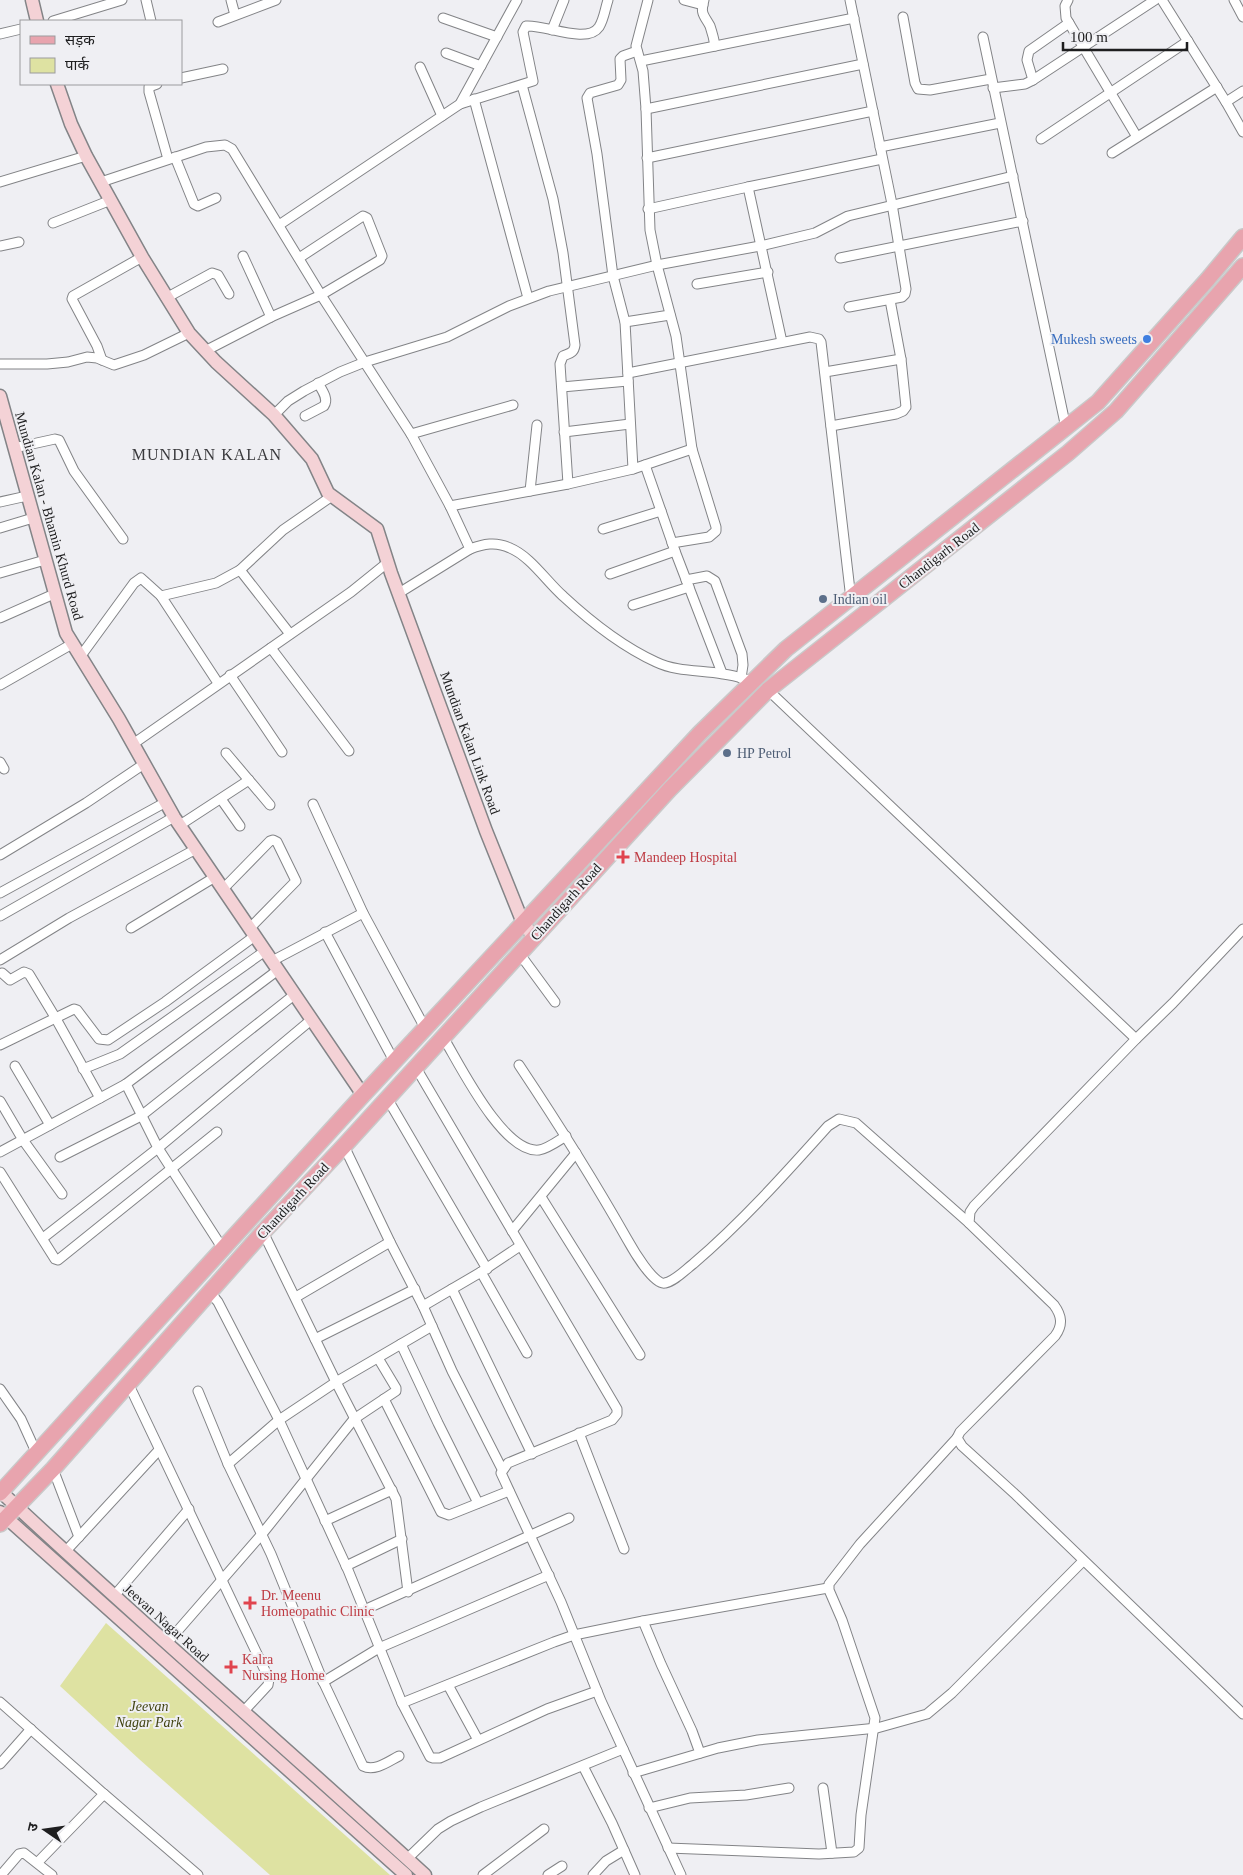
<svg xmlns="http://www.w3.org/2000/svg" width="1243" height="1875" font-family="'Times New Roman','Noto Sans Devanagari',serif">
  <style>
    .green { fill: #dee2a2 }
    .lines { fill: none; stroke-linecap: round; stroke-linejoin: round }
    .street-casing { stroke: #838487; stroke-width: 11 }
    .secondary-casing { stroke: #838487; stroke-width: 15 }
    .primary-casing { stroke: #c9c9c9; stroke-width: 18 }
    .street { stroke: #fff; stroke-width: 9 }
    .secondary { stroke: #f4d2d6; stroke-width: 12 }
    .primary { stroke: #e8a4ae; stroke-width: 15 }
    .shop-dot { fill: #3f7fe0; stroke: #efeff3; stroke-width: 2 }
    .service-dot { fill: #5c6f8a; stroke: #efeff3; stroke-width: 2 }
    .health-dot { fill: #e0444e; stroke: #efeff3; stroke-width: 2 }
    .labels { text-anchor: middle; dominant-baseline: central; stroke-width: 4; stroke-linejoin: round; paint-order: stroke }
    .shop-label { font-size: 14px; fill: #366cbe; stroke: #efeff3; text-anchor: end }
    .street-label { font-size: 14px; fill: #1e1e1f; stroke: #efeff3 }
    .service-label { font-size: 14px; fill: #4e5e75; stroke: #efeff3; text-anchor: start }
    .health-label { font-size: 14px; fill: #be3a42; stroke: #efeff3; text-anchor: start }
    .park-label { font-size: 14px; font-style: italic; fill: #424411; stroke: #efeff3 }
    .quarter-label { font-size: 16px; letter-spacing: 1px; fill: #39393c; stroke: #efeff3 }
  </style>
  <rect width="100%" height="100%" fill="#efeff3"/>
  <!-- green -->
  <polygon class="green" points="106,1623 390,1875 270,1875 139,1759 60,1686"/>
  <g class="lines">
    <!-- street casing -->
    <g class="street-casing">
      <g id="street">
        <polyline points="146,0 151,21"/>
        <polyline points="231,0 235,15"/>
        <polyline points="648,0 636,46 643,71 646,109 650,230 657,265 676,336 692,449 716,527 716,531 709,537 672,543"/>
        <polyline points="684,0 703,5"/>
        <path d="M704,0C700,14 704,15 710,26C712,32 714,39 715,46"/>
        <polyline points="1068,0 1065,6 1066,18 1137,137"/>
        <polyline points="1162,0 1226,102 1243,132"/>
        <polyline points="1234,0 1243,17"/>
        <polyline points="903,17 915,83 918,89 930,90 991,79"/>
        <polyline points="443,18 497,37"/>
        <polyline points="53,21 122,0"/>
        <polyline points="218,22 276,0"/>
        <polyline points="552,30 564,0"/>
        <polyline points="0,34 21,29"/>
        <polyline points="983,37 1066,428"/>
        <polyline points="446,53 481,66"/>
        <polyline points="641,61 854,18"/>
        <polyline points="420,67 442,116"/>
        <polyline points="181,78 223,69"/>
        <polyline points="1033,80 1027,60 1029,51 1069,23"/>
        <polyline points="157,84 149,87 149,92 168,159"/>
        <path d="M522,85L553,199L563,253L575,345C574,353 570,353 563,356L560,364L568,484"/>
        <polyline points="993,88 1025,84 1033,80 1155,0"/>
        <polyline points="474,99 528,298"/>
        <polyline points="1226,102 1243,91"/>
        <path d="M460,104L533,81L523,32L526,26C544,24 587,45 599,27C604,19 605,9 608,0"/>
        <polyline points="646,109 863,64"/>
        <polyline points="1041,139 1188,41"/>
        <polyline points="880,147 1000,123"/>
        <polyline points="1112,153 1217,87"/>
        <polyline points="175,157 194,204 198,206 216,198"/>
        <polyline points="647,158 873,111"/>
        <polyline points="0,182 86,156"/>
        <polyline points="101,182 206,147 225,145 232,149 321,295 411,434 450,506 470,549 399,593"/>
        <polyline points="748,187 882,159"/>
        <polyline points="648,209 748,187 782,342"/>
        <polyline points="53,223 111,200"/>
        <polyline points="279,225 460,104 517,0"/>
        <polyline points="0,246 19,242"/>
        <polyline points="243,256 271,317"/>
        <polyline points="840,258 1023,221"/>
        <polyline points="697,284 768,272"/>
        <polyline points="166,298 212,273 218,275 229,294"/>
        <polyline points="849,307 902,297 905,294 906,289 892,204 850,0"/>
        <polyline points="625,322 670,315"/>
        <polyline points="205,351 271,317 321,295 380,260 382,256 367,218 363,216 299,258"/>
        <polyline points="102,360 97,346 72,299 73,296 142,257"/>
        <polyline points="0,364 47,364 68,362 87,357 97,358 114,365 144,355 189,333"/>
        <polyline points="825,372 901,359"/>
        <polyline points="628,373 810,337 819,339 821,342 851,599"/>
        <polyline points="562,387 628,381"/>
        <polyline points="274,415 288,401 304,391 340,372 365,362 447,337 509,306 549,291 657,265 760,246 815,233 848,216 1013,176"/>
        <path d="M305,416L324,406C329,399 322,390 318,383"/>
        <polyline points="831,426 896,414 903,411 906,407 901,359 890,300"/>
        <polyline points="564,432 630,424"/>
        <polyline points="411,434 513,405"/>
        <polyline points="14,448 55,439 59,440 74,471 123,539"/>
        <polyline points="645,465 675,551 722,673"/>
        <polyline points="633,469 625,322 613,276 597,154 587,98 590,93 618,85 621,80 620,59 623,56 637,51"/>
        <polyline points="530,491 537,425"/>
        <polyline points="0,502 27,496"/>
        <polyline points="450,506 568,484 633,469 692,449"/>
        <polyline points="0,528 33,518"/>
        <polyline points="603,529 661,511"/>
        <path d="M470,549C483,544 496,541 510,548C530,556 547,582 563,596C591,622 621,646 656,662C677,672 700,670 723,674C733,675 742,678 752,681"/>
        <polyline points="240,570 290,634"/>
        <polyline points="0,573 45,560"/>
        <polyline points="610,574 675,551"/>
        <polyline points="686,580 707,576 715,581 742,654 743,665 741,678"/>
        <polyline points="161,596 216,583 240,570 283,530 332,496"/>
        <polyline points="633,605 689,587"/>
        <polyline points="0,618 54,594"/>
        <polyline points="271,648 349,751"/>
        <polyline points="80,657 134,583 141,578 161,596 218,683"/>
        <polyline points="230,675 282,752"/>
        <polyline points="0,685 72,644"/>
        <polyline points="768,690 1136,1039"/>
        <polyline points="133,744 351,592 387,563"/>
        <polyline points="226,753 270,805"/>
        <polyline points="0,762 4,769"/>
        <polyline points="221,799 240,826"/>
        <polyline points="313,804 363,913 425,1028"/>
        <polyline points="180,825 249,780"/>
        <polyline points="0,855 86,803 144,764"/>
        <polyline points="223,889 270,841 273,840 277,842 296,881 250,928"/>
        <polyline points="0,893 166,802"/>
        <polyline points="0,916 174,817"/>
        <polyline points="131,928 215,877"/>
        <path d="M1243,929L1173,1003L1136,1039L974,1206L970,1212L969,1223L1054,1305C1062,1316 1063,1325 1055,1336L960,1432L957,1438L962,1446L1016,1495L1243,1714"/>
        <polyline points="325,932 394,1061"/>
        <polyline points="519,953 555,1002"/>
        <polyline points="0,960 69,918 196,849"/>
        <polyline points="272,961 363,913"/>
        <polyline points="2,973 10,980 24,972 29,974 55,1017 100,1098"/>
        <path d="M443,1037C459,1063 503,1154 539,1150C547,1149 558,1141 566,1136"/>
        <polyline points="0,1045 74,1009 77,1010 99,1039 108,1040 165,1002 255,936"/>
        <path d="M519,1065C557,1122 593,1179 627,1239C632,1248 654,1286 665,1283C675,1281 685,1270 693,1264C742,1222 785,1174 828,1126L839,1119L856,1123L969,1223"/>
        <polyline points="15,1066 50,1125"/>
        <polyline points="415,1066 617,1409 617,1414 612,1420 508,1463 501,1473 561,1602 601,1701 681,1875"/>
        <polyline points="83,1069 120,1054 265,951"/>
        <polyline points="126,1084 158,1148 223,1249"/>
        <polyline points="387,1098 487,1269"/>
        <polyline points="0,1101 23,1140 62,1194"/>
        <polyline points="344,1146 390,1242 423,1306 452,1371 502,1469"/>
        <polyline points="0,1152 126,1084 278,970"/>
        <polyline points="60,1157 141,1116 294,995"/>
        <polyline points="0,1172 55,1259 58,1260 217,1132"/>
        <polyline points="541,1197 640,1355"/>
        <polyline points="512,1231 576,1153"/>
        <polyline points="263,1232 336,1382 396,1499 408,1592"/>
        <polyline points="43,1238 158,1148 311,1020"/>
        <polyline points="481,1272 527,1353"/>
        <polyline points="452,1289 532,1454"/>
        <polyline points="210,1292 218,1302 279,1420 348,1570 402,1703 430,1757 433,1758 440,1758 547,1709 597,1691"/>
        <polyline points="296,1297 390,1242"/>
        <polyline points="423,1306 481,1272 520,1246"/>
        <polyline points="315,1339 415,1289"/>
        <polyline points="401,1344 438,1423 478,1503"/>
        <polyline points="128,1383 269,1679 268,1685 243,1712"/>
        <polyline points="0,1389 21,1419 36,1452"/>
        <path d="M198,1391L228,1464L271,1554L322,1679L363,1766C375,1772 389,1761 399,1756"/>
        <polyline points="384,1399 441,1512 449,1515 509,1491"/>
        <polyline points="579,1433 624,1549"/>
        <polyline points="228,1464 279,1420 336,1382 432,1326"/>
        <polyline points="53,1469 79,1537"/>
        <polyline points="325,1521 392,1490"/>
        <polyline points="65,1552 159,1450"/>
        <polyline points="346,1566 402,1539"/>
        <polyline points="114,1596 189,1509"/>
        <polyline points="364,1610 569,1518"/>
        <polyline points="643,1621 661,1664 692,1731 700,1753"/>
        <polyline points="167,1643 262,1534 354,1419 396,1391 396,1388 378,1358"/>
        <polyline points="323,1682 379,1648 549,1575"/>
        <polyline points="448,1685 478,1740"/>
        <polyline points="0,1702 104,1794"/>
        <polyline points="402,1703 554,1642 574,1635 643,1621 828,1588"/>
        <polyline points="0,1764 31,1729"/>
        <polyline points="583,1766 612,1823 635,1875"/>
        <polyline points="633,1773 718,1748 758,1740 877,1728 927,1714 952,1693 1083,1561"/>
        <polyline points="823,1788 832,1853"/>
        <polyline points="649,1808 690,1798 746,1795 789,1788"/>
        <polyline points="668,1848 819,1854 854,1852 859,1848 861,1815 875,1718 842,1620 829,1590 829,1584 860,1544 957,1438"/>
        <polyline points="407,1859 438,1829 451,1821 481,1807 623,1749"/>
        <polyline points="38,1862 104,1794 198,1875"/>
        <polyline points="1,1875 19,1854 24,1853 52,1875"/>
        <polyline points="483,1875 544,1829"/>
        <polyline points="548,1875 562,1866"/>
        <polyline points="593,1875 606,1861 624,1850"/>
      </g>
    </g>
    <!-- secondary casing -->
    <g class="secondary-casing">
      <g id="secondary">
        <polyline points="32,0 37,21"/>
        <polyline points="57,84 71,124 86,156 142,257 189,333 216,362 274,415 312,459 328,493 377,529 391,573 486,831 523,923 534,937"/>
        <polyline points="0,396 66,633 119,719 174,817 363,1095"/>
        <path d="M1,1492C140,1622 284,1746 425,1875"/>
        <polyline points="0,1512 406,1875"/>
      </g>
    </g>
    <!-- primary casing -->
    <g class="primary-casing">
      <g id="primary">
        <polyline points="0,1493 363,1095 700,733 786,649 1098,402 1208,279 1243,237"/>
        <polyline points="0,1524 53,1469 263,1232 344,1146 669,790 768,690 1068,453 1116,411 1243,266"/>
      </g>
    </g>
    <!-- street -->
    <use href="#street" class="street"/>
    <!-- secondary -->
    <use href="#secondary" class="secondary"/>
    <!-- primary -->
    <use href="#primary" class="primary"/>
  </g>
  <!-- markers -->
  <circle class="shop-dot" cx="1147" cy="339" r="5"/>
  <g class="service-dot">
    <circle cx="823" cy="599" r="5"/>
    <circle cx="727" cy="753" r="5"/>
  </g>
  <g class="health-dot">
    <path d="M620.5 849.5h5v5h5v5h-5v5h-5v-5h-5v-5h5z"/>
    <path d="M247.5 1595.5h5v5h5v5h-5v5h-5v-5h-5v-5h5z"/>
    <path d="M228.5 1659.5h5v5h5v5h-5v5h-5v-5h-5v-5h5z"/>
  </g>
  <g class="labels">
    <!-- shop labels -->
    <g class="shop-label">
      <text x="1137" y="339">Mukesh sweets</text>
    </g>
    <!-- street labels -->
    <g class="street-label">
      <text transform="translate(49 516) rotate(74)">Mundian Kalan - Bhamin Khurd Road</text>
      <text transform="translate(939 556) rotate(-38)">Chandigarh Road</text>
      <text transform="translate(470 743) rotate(70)">Mundian Kalan Link Road</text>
      <text transform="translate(566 902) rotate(-48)">Chandigarh Road</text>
      <text transform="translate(293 1201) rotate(-47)">Chandigarh Road</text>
      <text transform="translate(166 1623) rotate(42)">Jeevan Nagar Road</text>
    </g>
    <!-- service labels -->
    <g class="service-label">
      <text x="833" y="599">Indian oil</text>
      <text x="737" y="753">HP Petrol</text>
    </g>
    <!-- health labels -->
    <g class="health-label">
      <text x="634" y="857">Mandeep Hospital</text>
      <text x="261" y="1595">Dr. Meenu<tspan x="261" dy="16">Homeopathic Clinic</tspan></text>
      <text x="242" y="1659">Kalra<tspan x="242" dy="16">Nursing Home</tspan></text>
    </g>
    <!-- park labels -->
    <g class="park-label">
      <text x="149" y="1706">Jeevan<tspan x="149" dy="16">Nagar Park</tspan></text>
    </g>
    <!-- quarter labels -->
    <g class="quarter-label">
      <text x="207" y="454">MUNDIAN KALAN</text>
    </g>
  </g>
  <!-- legend -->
  <rect x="20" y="20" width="162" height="65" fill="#efeff3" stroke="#9b9b9e"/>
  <rect x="30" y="36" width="25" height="8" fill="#e8a4ae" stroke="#9b9b9e"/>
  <text x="65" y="45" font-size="15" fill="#1e1e1f">सड़क</text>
  <rect x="30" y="58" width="25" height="15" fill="#dee2a2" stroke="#9b9b9e"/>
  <text x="65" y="70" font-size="15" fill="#1e1e1f">पार्क</text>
  <!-- north arrow -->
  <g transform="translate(45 1830) rotate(283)" stroke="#efeff3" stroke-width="4" paint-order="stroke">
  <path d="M0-4L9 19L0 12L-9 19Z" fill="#1e1e1f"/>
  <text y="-8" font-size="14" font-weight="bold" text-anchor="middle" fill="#1e1e1f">उ</text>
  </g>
  <!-- scale -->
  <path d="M1063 42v8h124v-8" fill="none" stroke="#1e1e1f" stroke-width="2.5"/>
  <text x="1070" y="42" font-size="15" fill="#1e1e1f" stroke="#efeff3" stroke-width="4" paint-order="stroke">100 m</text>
</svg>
